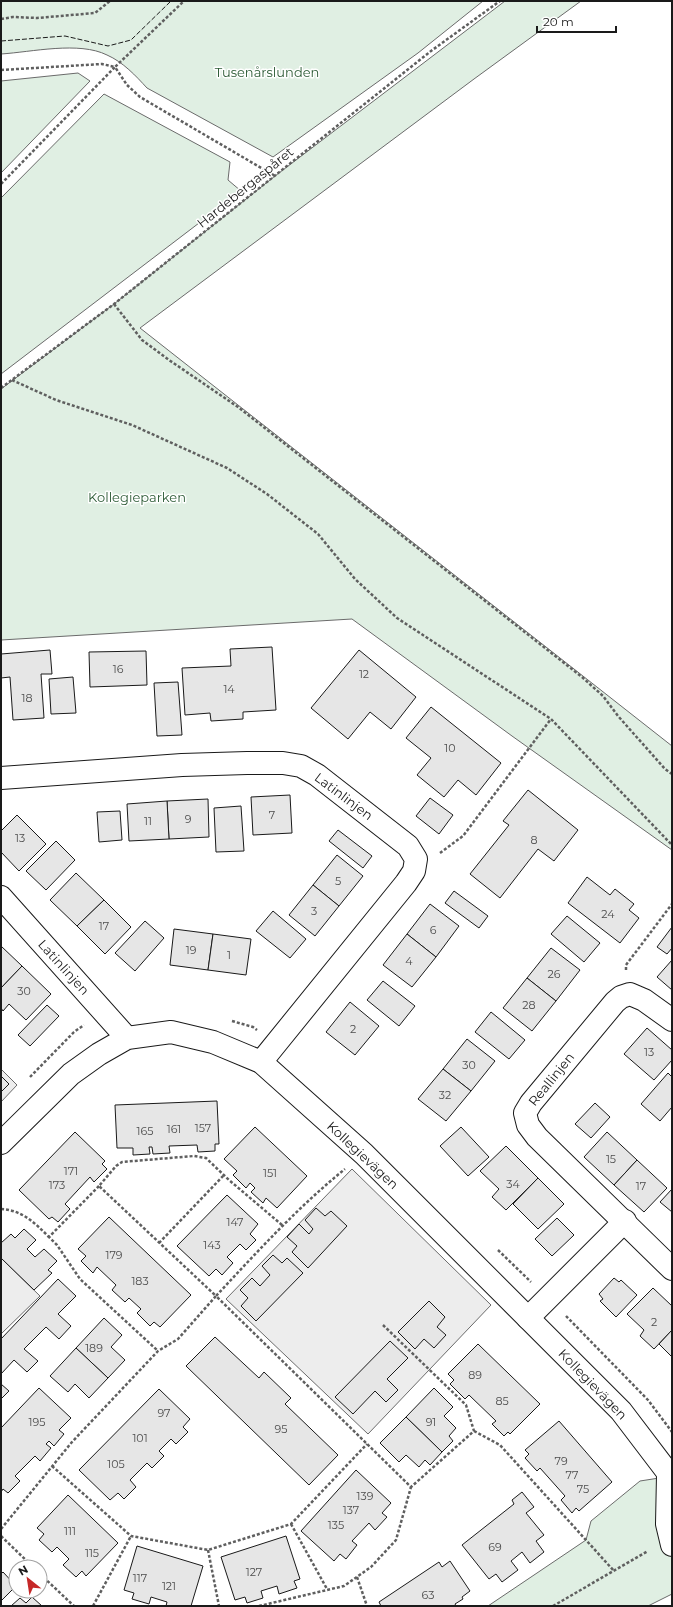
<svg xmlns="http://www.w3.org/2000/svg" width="673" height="1607" font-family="Montserrat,sans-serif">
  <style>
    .green { fill: #e0efe3; stroke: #6a6a6a }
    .parking { fill: #ededed; stroke: #6a6a6a }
    .building { fill: #e6e6e6; stroke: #1a1a1a }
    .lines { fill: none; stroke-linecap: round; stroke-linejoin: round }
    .street-casing { stroke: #1a1a1a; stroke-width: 24 }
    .path { stroke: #5f5f5f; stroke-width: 2.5; stroke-dasharray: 3 2; stroke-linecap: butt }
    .street { stroke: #fff; stroke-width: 22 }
    .fence { stroke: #1a1a1a; stroke-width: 1; stroke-dasharray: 5 2; stroke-linecap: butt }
    .labels { text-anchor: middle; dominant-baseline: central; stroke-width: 3; stroke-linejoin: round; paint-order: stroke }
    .number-label { font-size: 11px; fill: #4d4d4d }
    .park-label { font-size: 13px; fill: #2b5a34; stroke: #fff }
    .street-label { font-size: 13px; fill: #1a1a1a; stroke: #fff }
  </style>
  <rect width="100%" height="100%" fill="#fff"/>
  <!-- green -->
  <g class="green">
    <path d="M1,1H483L418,53L273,157L147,88C136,76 123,62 107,55C79,41 32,52 1,54Z"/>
    <polygon points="505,1 581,1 474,79 140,328 672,746 672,850 512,736 352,619 1,640 1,389 114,304 275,176"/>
    <polygon points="78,73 90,81 1,173 1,81"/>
    <polygon points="104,94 230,162 228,180 241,191 1,374 1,198"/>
    <polygon points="672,1476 672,1594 648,1606 488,1606 586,1540 591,1521 640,1481"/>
  </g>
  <!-- parking -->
  <g class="parking">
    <polygon points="1,1069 17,1085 1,1102"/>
    <polygon points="352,1169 491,1305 368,1434 226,1299"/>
    <polygon points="1,1258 40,1296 1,1334"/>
  </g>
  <!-- building -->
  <g class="building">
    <polygon points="272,647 276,710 243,712 243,719 211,721 210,713 185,715 182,668 231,666 230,649"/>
    <polygon points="50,650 52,674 41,674 44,718 13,720 10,677 1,678 1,654"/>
    <polygon points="359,650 416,697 391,729 370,712 348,739 311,708"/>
    <polygon points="146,651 147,685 90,687 89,652"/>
    <polygon points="73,677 76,713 51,714 49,679"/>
    <polygon points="178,682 182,735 157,736 154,683"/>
    <polygon points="431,707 501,763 476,795 458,780 444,797 417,775 431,758 406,738"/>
    <polygon points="528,790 578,830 554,861 538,849 500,898 470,874 509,825 503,821"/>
    <polygon points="290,795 292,833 253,835 251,797"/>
    <polygon points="430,798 453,815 439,834 416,816"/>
    <polygon points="208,799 209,837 169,839 167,801"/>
    <polygon points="167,801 169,839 129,841 127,804"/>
    <polygon points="241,806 244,851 216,852 214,808"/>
    <polygon points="120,811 122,840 99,842 97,812"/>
    <polygon points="17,815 46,844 19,871 1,852 1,831"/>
    <polygon points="338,830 372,856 363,868 329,841"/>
    <polygon points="56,841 75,860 46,890 26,871"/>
    <polygon points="337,855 363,876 339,906 313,885"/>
    <polygon points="76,873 104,900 77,926 50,900"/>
    <polygon points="587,877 610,895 615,889 634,904 629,910 639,918 620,943 568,903"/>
    <polygon points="313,885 339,906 315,936 289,915"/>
    <polygon points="454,891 488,916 479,928 445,903"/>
    <polygon points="104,900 131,927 105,954 77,926"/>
    <polygon points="430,904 459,926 436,957 407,934"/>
    <polygon points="273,911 306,939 290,958 256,931"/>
    <polygon points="567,916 600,943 584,962 551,934"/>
    <polygon points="145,921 164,938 135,971 115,953"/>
    <polygon points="672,927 672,948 667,954 657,947"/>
    <polygon points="174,929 213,934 208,970 170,965"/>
    <polygon points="213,934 251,939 246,975 208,970"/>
    <polygon points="407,934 436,957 412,987 383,965"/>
    <polygon points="1,946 22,966 1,988"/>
    <polygon points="551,948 580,970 556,1001 527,978"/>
    <polygon points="672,960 672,990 657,977"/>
    <polygon points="22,966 51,994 26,1020 9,1004 3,1011 1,1008 1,988"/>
    <polygon points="527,978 556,1001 532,1031 503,1008"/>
    <polygon points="383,981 415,1006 399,1026 367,1000"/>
    <polygon points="350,1002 379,1026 355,1055 326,1032"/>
    <polygon points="47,1005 59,1016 30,1046 18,1035"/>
    <polygon points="491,1012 525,1040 509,1059 475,1032"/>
    <polygon points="647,1028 672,1050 672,1060 654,1080 624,1054"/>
    <polygon points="467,1039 495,1061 471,1091 443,1069"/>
    <polygon points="443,1069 471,1091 446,1121 418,1099"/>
    <polygon points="668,1073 672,1077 672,1107 660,1121 641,1104"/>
    <polygon points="1,1076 9,1084 1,1092"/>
    <polygon points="217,1101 219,1144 215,1144 215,1151 198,1152 197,1145 169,1146 170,1153 153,1154 152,1147 149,1147 150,1154 133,1155 133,1148 117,1148 115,1105"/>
    <polygon points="595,1103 610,1117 591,1138 575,1124"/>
    <polygon points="255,1127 307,1176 277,1208 266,1198 263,1203 251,1192 255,1188 250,1183 246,1188 233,1175 237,1171 224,1159"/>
    <polygon points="461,1127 489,1157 468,1176 440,1146"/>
    <polygon points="75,1132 105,1161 102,1164 107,1169 94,1182 90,1177 65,1204 70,1209 58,1222 52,1217 49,1219 19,1190"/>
    <polygon points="607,1132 637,1160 614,1185 584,1157"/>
    <polygon points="506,1146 538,1178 506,1210 492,1197 499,1189 480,1171"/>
    <polygon points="637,1160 667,1188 644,1212 614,1185"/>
    <polygon points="538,1178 564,1204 538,1229 513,1204"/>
    <polygon points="672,1189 672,1212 660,1202"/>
    <polygon points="227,1195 258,1224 250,1234 256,1240 246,1250 240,1244 227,1257 233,1263 222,1275 216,1269 209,1276 177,1246"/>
    <polygon points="316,1208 325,1216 331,1211 347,1226 308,1268 292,1252 297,1246 287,1237 299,1224 309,1234 313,1229 305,1220"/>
    <polygon points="109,1217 191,1295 160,1327 154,1322 150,1326 137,1313 141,1309 129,1298 125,1302 112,1290 116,1285 97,1267 93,1273 81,1261 86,1256 78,1249"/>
    <polygon points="557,1218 574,1235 552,1256 535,1239"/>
    <polygon points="24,1229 36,1240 27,1249 35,1257 44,1249 57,1261 48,1270 52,1273 34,1290 1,1258 1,1243 11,1234 15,1238"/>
    <polygon points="273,1255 282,1263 287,1258 303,1273 256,1321 241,1306 248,1298 240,1290 252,1278 260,1286 270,1275 262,1266"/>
    <polygon points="614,1278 619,1282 621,1280 637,1295 616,1317 600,1301 603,1299 599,1294"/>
    <polygon points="58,1279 76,1296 58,1314 71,1326 59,1339 46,1327 24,1349 38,1361 27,1372 14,1360 1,1374 1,1339"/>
    <polygon points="653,1288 672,1306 672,1330 654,1349 640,1336 644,1330 627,1314"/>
    <polygon points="429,1301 445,1317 437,1327 446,1335 434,1348 424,1339 415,1349 398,1332"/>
    <polygon points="104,1318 122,1335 111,1347 125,1360 108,1378 76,1348"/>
    <polygon points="672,1330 672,1357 659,1344"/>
    <polygon points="215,1337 259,1378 264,1372 291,1398 285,1404 338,1455 309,1485 186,1366"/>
    <polygon points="390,1341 408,1358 387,1379 398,1390 386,1402 375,1391 353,1414 335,1397"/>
    <polygon points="478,1344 540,1404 510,1434 508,1432 504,1436 492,1424 496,1421 469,1395 465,1399 450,1384 454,1380 448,1374"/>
    <polygon points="76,1348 108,1378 89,1398 75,1384 68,1392 50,1376"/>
    <polygon points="1,1384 9,1391 1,1399"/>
    <polygon points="39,1388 71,1418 59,1430 64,1434 54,1446 49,1441 46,1444 51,1448 40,1461 35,1456 15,1476 20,1481 8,1493 3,1489 1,1492 1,1428"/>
    <polygon points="434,1388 453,1407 444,1416 456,1428 449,1436 453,1441 442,1452 406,1417"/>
    <polygon points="159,1389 190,1419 183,1427 188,1432 176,1444 171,1439 159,1451 164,1456 152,1468 147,1463 130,1480 136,1487 124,1499 118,1493 110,1500 79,1470"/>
    <polygon points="406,1417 442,1452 430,1465 425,1460 419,1467 406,1455 399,1462 380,1443"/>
    <polygon points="559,1421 612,1482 579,1511 576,1508 572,1513 561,1500 565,1496 540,1468 537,1471 525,1458 529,1454 525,1450"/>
    <polygon points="356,1470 391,1503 382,1513 387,1517 375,1530 369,1523 352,1541 357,1545 346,1559 340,1554 334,1561 301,1531"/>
    <polygon points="522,1492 534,1507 526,1513 544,1535 536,1541 544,1552 530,1563 522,1552 511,1561 518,1570 502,1582 496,1574 489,1579 462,1545 514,1504 512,1500"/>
    <polygon points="68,1495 118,1543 86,1576 82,1571 76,1577 63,1565 69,1559 57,1547 52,1552 39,1540 44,1534 37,1528"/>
    <polygon points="286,1536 300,1579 294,1581 297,1588 279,1594 277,1586 261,1591 263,1598 247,1603 245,1597 235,1600 221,1557"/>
    <polygon points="137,1546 203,1566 191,1606 166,1606 167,1602 151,1597 149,1604 132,1599 134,1593 124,1590"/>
    <polygon points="450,1561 470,1591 462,1597 463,1599 455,1604 456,1606 381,1606 379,1602 439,1562 442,1567"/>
    <polygon points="3,1572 16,1586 1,1601 1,1574"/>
    <polygon points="32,1597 42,1606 11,1606 20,1598 26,1603"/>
  </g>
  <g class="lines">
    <!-- street casing -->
    <g class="street-casing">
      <g id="street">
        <polyline points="1,778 182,765 247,763 283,763 301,766 317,775 408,846 416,859 414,871 406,883 261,1062"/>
        <polyline points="1,897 127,1038"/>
        <polyline points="672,1020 644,1000 630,994 621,997 615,1002 531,1103 525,1113 528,1125 537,1137 672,1269"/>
        <polyline points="1,1143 71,1074 99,1054 127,1038 171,1032 213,1042 261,1062 364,1154 621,1411 672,1478"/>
        <polyline points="528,1318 625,1221"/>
        <polyline points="668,1475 667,1524 672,1545"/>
      </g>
    </g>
    <!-- path -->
    <g class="path">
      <polyline points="1,19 13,17 37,18 95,13 110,1"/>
      <polyline points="1,70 102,64 115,67 184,1"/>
      <polyline points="1,184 115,67 127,85 140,97 275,176"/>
      <polyline points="114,304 142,340 169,360 238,407 582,677 603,696 618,716 665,769 672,774"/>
      <polyline points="12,380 56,400 132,425 227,468 267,494 318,534 355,579 397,618 551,719 672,845"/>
      <polyline points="1,388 114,304 431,51 500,1"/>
      <polyline points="440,853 463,836 551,719"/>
      <polyline points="626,970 626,965 672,904"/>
      <polyline points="232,1021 253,1027 257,1030"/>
      <polyline points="30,1077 74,1032 84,1025"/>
      <polyline points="99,1186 49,1237 57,1245 80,1279 158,1351"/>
      <path d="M1,1209C22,1210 35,1223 49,1237"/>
      <path d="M282,1225L229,1180L206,1158L194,1156L122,1162L116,1166L99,1186L216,1296C257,1252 298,1207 345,1169"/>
      <polyline points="159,1243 224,1175"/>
      <polyline points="498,1250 531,1282"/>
      <polyline points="566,1316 648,1400 672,1432"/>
      <polyline points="474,1431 500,1445 614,1571"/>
      <polyline points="52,1466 131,1536 208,1550 291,1524 367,1444"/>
      <polyline points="291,1524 327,1589"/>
      <polyline points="1,1529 72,1442 158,1351 178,1339 216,1296 411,1487 474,1431 466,1405 383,1325"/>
      <polyline points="1,1536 33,1567"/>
      <polyline points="208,1550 219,1606"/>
      <polyline points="40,1574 74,1606"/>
      <polyline points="357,1577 367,1606"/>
      <polyline points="93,1606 131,1536"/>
      <polyline points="259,1606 344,1586 371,1567 396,1540 411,1487"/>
      <polyline points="553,1606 648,1551"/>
    </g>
    <!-- street -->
    <use href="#street" class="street"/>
    <!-- fence -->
    <polyline class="fence" points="1,41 65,36 108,46 131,40 171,1"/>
  </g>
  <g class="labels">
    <!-- number labels -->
    <g class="number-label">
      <text x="118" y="669">16</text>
      <text x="364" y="674">12</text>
      <text x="229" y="689">14</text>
      <text x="27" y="698">18</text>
      <text x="450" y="748">10</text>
      <text x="272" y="815">7</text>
      <text x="188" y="819">9</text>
      <text x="148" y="821">11</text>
      <text x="20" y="838">13</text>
      <text x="534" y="840">8</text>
      <text x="338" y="881">5</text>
      <text x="314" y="911">3</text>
      <text x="608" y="914">24</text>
      <text x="104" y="926">17</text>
      <text x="433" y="930">6</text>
      <text x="191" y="950">19</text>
      <text x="229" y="955">1</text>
      <text x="409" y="961">4</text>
      <text x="554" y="974">26</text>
      <text x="24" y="991">30</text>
      <text x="529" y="1005">28</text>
      <text x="353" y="1029">2</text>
      <text x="649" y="1052">13</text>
      <text x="469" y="1065">30</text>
      <text x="445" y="1095">32</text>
      <text x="203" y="1128">157</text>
      <text x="174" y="1129">161</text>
      <text x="145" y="1131">165</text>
      <text x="611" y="1159">15</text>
      <text x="71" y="1171">171</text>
      <text x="270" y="1173">151</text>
      <text x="513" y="1184">34</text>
      <text x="57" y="1185">173</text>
      <text x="641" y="1186">17</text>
      <text x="235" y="1222">147</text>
      <text x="212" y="1245">143</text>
      <text x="114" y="1255">179</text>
      <text x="140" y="1281">183</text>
      <text x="654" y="1322">2</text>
      <text x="94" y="1348">189</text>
      <text x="475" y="1375">89</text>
      <text x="502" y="1401">85</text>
      <text x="164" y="1413">97</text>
      <text x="37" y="1422">195</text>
      <text x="431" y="1422">91</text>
      <text x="281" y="1429">95</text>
      <text x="140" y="1438">101</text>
      <text x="561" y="1461">79</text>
      <text x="116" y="1464">105</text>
      <text x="572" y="1475">77</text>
      <text x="583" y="1489">75</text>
      <text x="365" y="1496">139</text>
      <text x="351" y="1510">137</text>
      <text x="336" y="1525">135</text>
      <text x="70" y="1531">111</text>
      <text x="495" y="1547">69</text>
      <text x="92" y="1553">115</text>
      <text x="254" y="1572">127</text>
      <text x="140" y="1578">117</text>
      <text x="169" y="1586">121</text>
      <text x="428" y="1595">63</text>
    </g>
    <!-- park labels -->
    <g class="park-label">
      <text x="267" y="72">Tusenårslunden</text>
      <text x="137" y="497">Kollegieparken</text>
    </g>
    <!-- street labels -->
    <g class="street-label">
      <text transform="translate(245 187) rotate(-39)">Hardebergaspåret</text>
      <text transform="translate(344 796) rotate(37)">Latinlinjen</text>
      <text transform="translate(64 967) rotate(48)">Latinlinjen</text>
      <text transform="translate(551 1079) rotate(-51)">Reallinjen</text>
      <text transform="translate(363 1155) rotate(43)">Kollegievägen</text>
      <text transform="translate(593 1384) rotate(46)">Kollegievägen</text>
    </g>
  </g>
  <!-- border -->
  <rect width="673" height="1607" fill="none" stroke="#1a1a1a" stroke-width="4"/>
  <!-- north arrow -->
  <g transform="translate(28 1579) rotate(330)"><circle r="19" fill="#ffffff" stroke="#a3a3a3"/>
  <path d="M0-3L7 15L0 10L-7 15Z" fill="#c62828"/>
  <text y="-6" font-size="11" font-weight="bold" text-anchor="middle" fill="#1a1a1a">N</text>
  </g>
  <!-- scale -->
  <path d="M537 26v6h79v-6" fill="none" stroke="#1a1a1a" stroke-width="2"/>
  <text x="543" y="26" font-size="12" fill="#1a1a1a" stroke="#ffffff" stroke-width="3" paint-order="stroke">20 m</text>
</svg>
